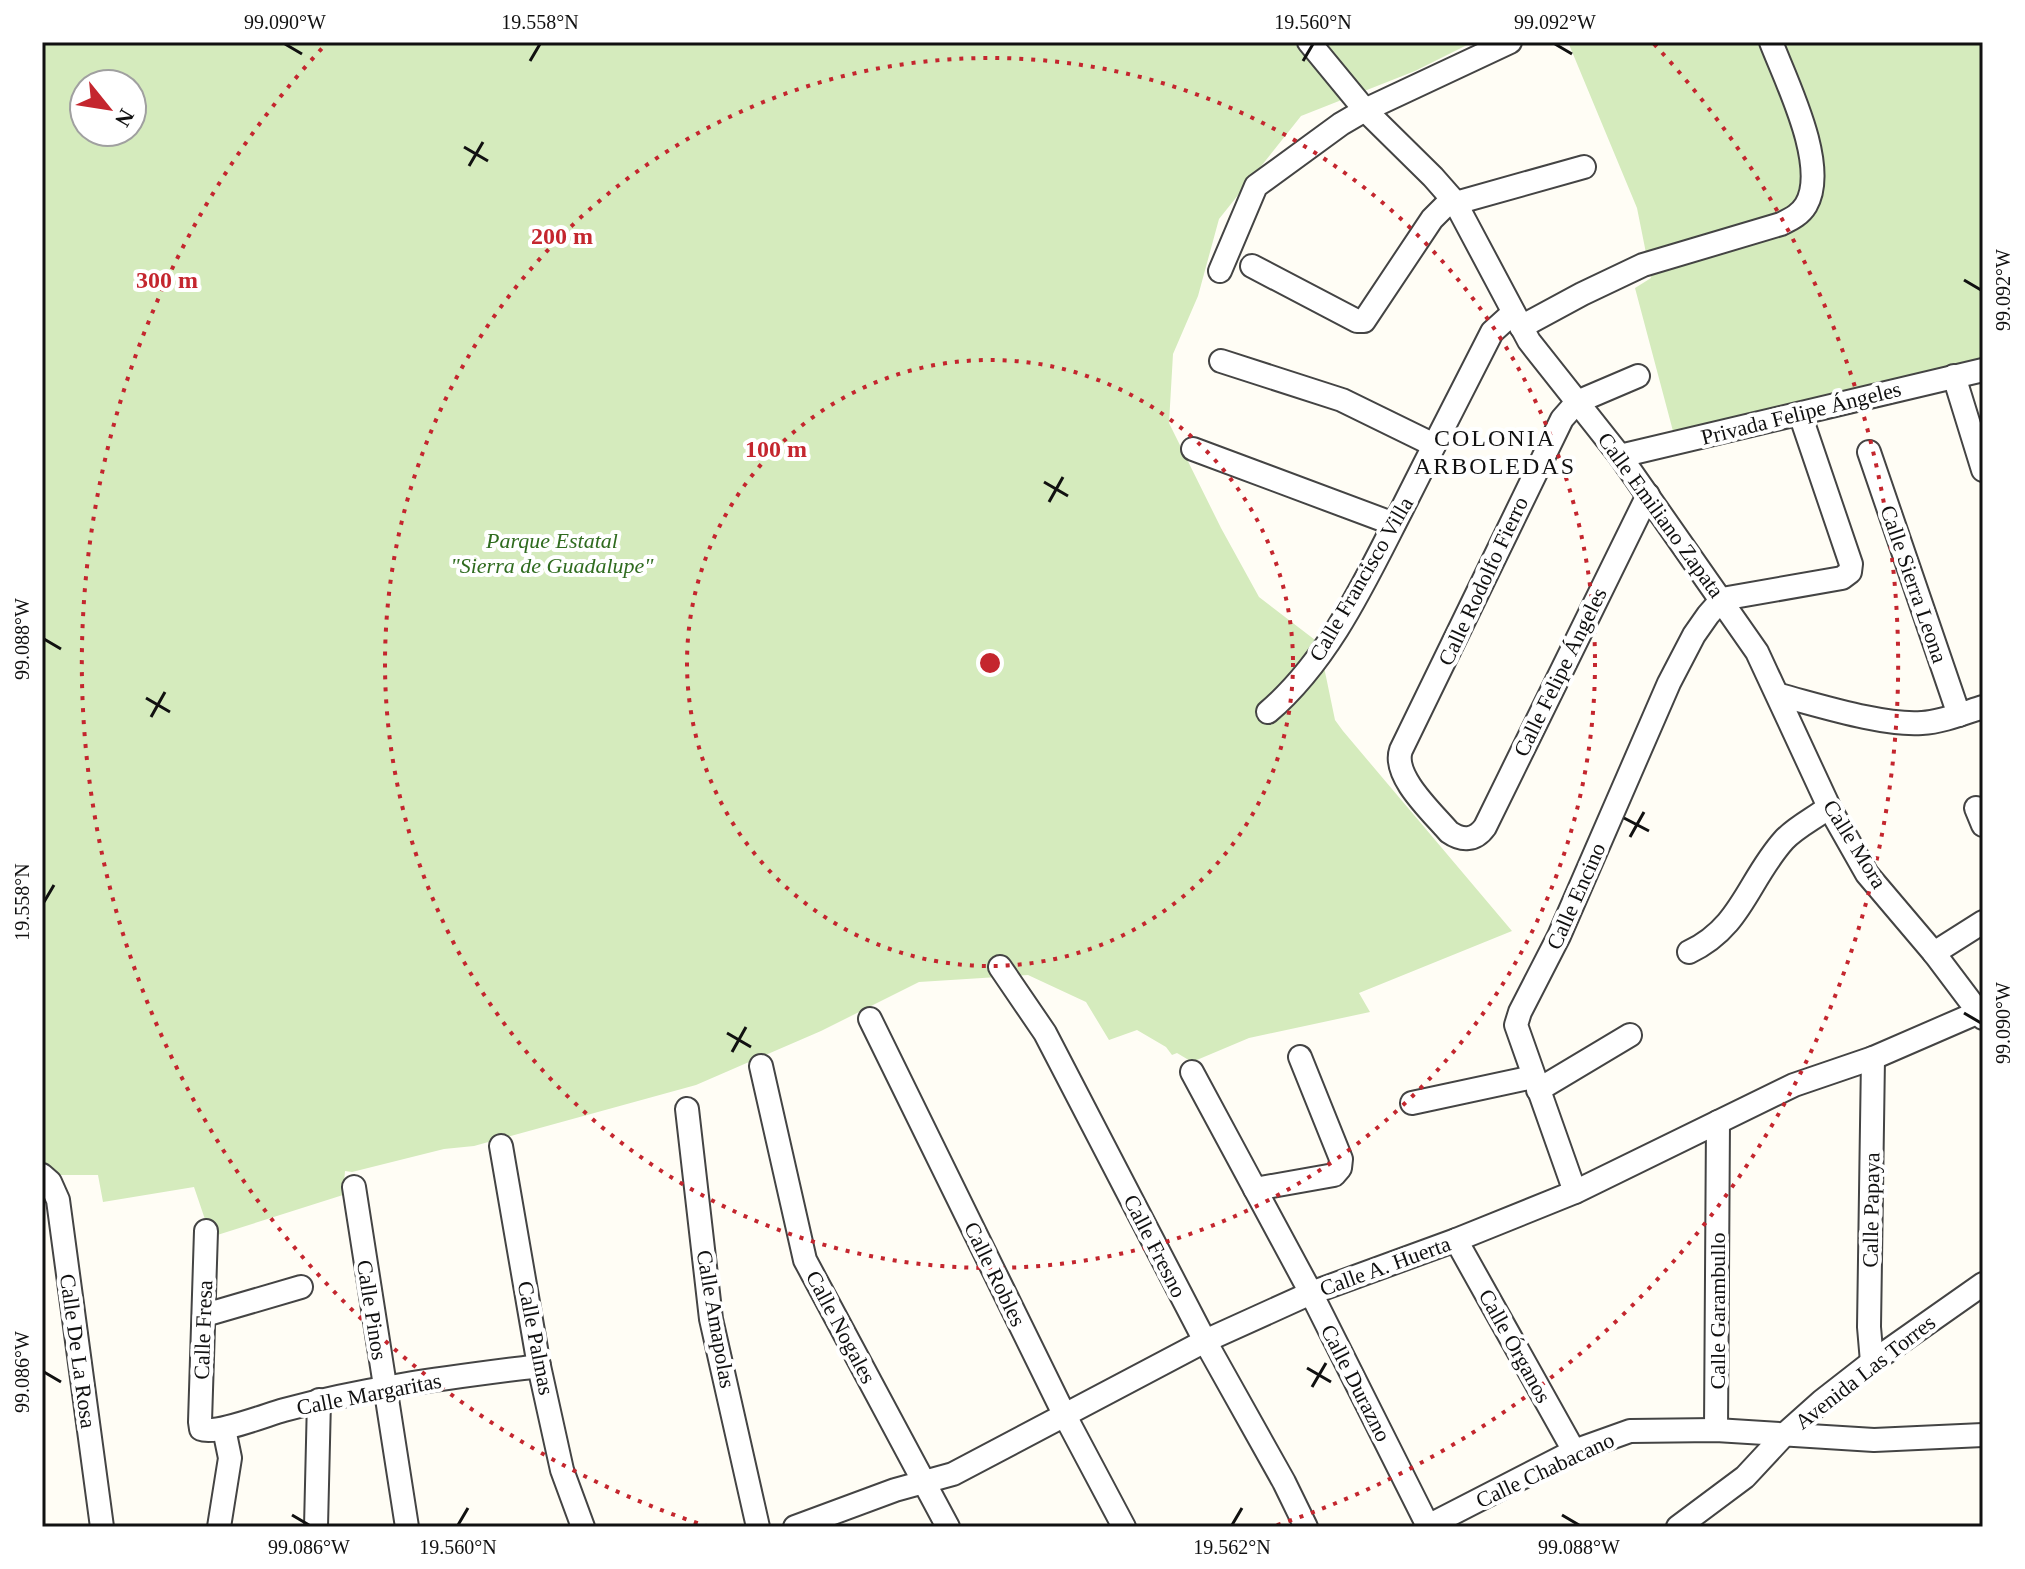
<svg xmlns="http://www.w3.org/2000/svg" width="2025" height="1569" font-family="'Times New Roman',serif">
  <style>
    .green { fill: #d5ebbd; fill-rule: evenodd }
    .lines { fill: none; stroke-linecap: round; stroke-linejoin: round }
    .minor-casing { stroke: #444; stroke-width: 26 }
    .minor { stroke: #fff; stroke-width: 22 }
    .ticks { fill: none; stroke: #111; stroke-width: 3 }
    .ring { fill: none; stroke: #c4262e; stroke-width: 4; stroke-dasharray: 4 8 }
    .labels { text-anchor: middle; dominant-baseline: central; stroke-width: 8; stroke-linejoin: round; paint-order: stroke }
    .street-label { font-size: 22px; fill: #111; stroke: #fff }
    .park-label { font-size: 22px; font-style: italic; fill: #2f6b1f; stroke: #fff }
    .neighbourhood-label { font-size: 24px; letter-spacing: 2px; fill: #111; stroke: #fff }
    .centre { fill: #c4262e; stroke: #fff; stroke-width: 4 }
    .ring-label { font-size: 24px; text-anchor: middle; font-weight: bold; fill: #c4262e; stroke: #fff; stroke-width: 8; stroke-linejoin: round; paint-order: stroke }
    .neatline { fill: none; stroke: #111; stroke-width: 3 }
    .ticks-label { font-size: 20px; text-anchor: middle; fill: #111 }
  </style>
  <rect width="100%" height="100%" fill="#fffdf5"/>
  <!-- green -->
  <g class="green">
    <path d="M42,42H1473L1415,71L1301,116L1219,219L1198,296L1173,354L1169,423L1221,528L1259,597L1319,643L1335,720L1343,731L1512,931L1359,993L1370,1012L1249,1038L1192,1062L1177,1053L1172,1055L1166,1047L1137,1030L1109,1040L1086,1002L1028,975L919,982L821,1031L696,1085L474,1146L444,1149L352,1172L345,1171L343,1195L211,1237L194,1187L103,1202L98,1175H52L42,1168ZM84,84H132V132H84Z"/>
    <polygon points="1568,42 1983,42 1983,375 1678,450 1635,288 1651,278 1637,208"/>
  </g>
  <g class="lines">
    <!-- minor casing -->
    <g class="minor-casing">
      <g id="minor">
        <polyline points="1309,42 1365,110 1433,177 1455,202 1529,341 1620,456 1757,652 1829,807 1867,874 1934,953 1983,1018"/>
        <polyline points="1252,266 1357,321 1364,321 1432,219 1445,206 1584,167"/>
        <polyline points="1220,271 1256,186 1341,124 1365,110 1510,42"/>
        <path d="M1521,327L1582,294L1643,265L1781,224C1791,219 1800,215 1806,205C1829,166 1786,81 1771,42"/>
        <polyline points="1221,361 1342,400 1434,445"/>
        <path d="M1638,376L1577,402L1562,419L1401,750C1392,776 1432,812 1449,832C1462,841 1475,841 1485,827L1648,495"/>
        <polyline points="1954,376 1983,470"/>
        <polyline points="1193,449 1394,524"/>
        <polyline points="1869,452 1959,715"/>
        <polyline points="1620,456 1983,370"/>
        <path d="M1779,695C1818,705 1883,726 1922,723C1942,722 1964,713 1983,707"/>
        <path d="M1268,712C1329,660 1365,581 1401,511C1431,451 1462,391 1492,332L1513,313"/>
        <polyline points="1976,808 1983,825"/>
        <path d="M1689,952C1742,927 1748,880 1784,840C1796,827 1815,818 1829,807"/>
        <polyline points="1934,953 1983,922"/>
        <polyline points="1000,967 1045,1033 1205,1341 1284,1482 1306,1527"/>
        <polyline points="870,1019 1064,1414 1124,1527"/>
        <polyline points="761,1066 805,1260 948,1527"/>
        <polyline points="1192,1072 1311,1293 1428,1526"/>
        <polyline points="1538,1090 1630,1035"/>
        <polyline points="1412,1103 1533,1077"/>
        <polyline points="687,1109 711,1319 758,1527"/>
        <polyline points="501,1146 539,1366 562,1470 583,1527"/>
        <polyline points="42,1175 50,1182 58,1200 102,1527"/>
        <polyline points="354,1187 407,1527"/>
        <polyline points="1255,1189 1334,1175 1340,1168 1341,1159 1300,1057"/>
        <polyline points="1575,1192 1516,1025 1520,1012 1559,936 1669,683 1694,635 1708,615 1722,599 1842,578 1850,572 1851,564 1800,414"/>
        <path d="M206,1231L200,1422L201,1429C216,1435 266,1415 284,1410C368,1387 453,1377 539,1366"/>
        <polyline points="1456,1240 1574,1451"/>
        <polyline points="205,1315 301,1287"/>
        <polyline points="1872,1362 1869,1327 1873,1058"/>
        <polyline points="1716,1430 1718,1122"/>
        <polyline points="219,1527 230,1458 224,1429"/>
        <polyline points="316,1527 319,1400"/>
        <polyline points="795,1527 895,1490 953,1474 1205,1341 1311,1293 1456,1240 1575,1192 1794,1085 1873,1058 1979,1012"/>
        <polyline points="1426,1527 1574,1451 1630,1431 1716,1430 1874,1440 1983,1435"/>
        <polyline points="1678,1527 1745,1477 1785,1434 1822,1401 1872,1362 1983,1284"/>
      </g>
    </g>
    <!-- minor -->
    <use href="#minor" class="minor"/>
  </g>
  <!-- ticks -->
  <path class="ticks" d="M285,44L302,54M1555,44L1572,54M530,61L540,44M1303,61L1313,44M464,147L488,161M469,166L483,142M1964,280L1981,290M1044,482L1068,496M1049,502L1063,477M44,639L61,649M146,698L170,712M151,717L165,692M1624,818L1649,831M1630,837L1644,812M44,902L54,885M1964,1013L1981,1023M727,1033L751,1047M732,1052L746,1027M1307,1368L1331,1382M44,1372L61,1382M1312,1387L1326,1363M292,1515L309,1525M1562,1515L1579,1525M458,1525L468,1508M1232,1525L1242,1508"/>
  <!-- distance rings -->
  <g class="ring">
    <circle cx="990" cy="663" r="303"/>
    <circle cx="990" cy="663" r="605"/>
    <path d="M709 1527A908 908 0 0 1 326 44M1654 44A908 908 0 0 1 1271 1527"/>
  </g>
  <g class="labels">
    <!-- street labels -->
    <g class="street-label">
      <text transform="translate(1801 413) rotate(-14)">Privada Felipe Ángeles</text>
      <text transform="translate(1661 515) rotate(54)">Calle Emiliano Zapata</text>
      <text transform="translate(1361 579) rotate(-60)">Calle Francisco Villa</text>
      <text transform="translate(1483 581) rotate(-65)">Calle Rodolfo Fierro</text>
      <text transform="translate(1914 584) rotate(71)">Calle Sierra Leona</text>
      <text transform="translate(1560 672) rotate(-64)">Calle Felipe Ángeles</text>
      <text transform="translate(1855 844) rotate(58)">Calle Mora</text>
      <text transform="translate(1576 896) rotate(-66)">Calle Encino</text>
      <text transform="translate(1871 1210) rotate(-89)">Calle Papaya</text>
      <text transform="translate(1155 1246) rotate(63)">Calle Fresno</text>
      <text transform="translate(1385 1266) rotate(-20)">Calle A. Huerta</text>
      <text transform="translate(995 1274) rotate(64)">Calle Robles</text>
      <text transform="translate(372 1310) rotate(81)">Calle Pinos</text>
      <text transform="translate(1717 1311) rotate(-90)">Calle Garambullo</text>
      <text transform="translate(716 1319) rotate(80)">Calle Amapolas</text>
      <text transform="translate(841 1327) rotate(62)">Calle Nogales</text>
      <text transform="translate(203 1330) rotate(-88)">Calle Fresa</text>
      <text transform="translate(536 1338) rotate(79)">Calle Palmas</text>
      <text transform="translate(1515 1346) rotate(61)">Calle Órganos</text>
      <text transform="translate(78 1351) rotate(82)">Calle De La Rosa</text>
      <text transform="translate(1865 1372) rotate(-38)">Avenida Las Torres</text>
      <text transform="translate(1356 1383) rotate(63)">Calle Durazno</text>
      <text transform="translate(369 1394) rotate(-11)">Calle Margaritas</text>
      <text transform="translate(1545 1470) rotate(-25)">Calle Chabacano</text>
    </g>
    <!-- park labels -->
    <g class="park-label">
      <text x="552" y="540">Parque Estatal<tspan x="552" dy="25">"Sierra de Guadalupe"</tspan></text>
    </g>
    <!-- neighbourhood labels -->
    <g class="neighbourhood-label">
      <text x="1495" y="438">COLONIA<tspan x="1495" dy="28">ARBOLEDAS</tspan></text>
    </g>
  </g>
  <circle cx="990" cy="663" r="12" class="centre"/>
  <g class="ring-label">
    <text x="562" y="244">200 m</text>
    <text x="167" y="288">300 m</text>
    <text x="776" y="457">100 m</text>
  </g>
  <!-- border -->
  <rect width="2025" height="1569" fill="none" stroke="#ffffff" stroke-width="88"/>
  <!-- north arrow -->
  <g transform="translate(108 108) rotate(120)"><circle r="38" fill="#ffffff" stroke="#a0a0a0" stroke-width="2"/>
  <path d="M0-6L14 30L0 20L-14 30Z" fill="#c4262e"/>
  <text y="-12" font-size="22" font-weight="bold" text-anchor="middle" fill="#111111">N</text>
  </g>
  <rect x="44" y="44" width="1937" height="1481" class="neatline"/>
  <g class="ticks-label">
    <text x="285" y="29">99.090°W</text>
    <text x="540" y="29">19.558°N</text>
    <text x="1313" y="29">19.560°N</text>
    <text x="1555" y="29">99.092°W</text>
    <text transform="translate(2003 290) rotate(-90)" y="7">99.092°W</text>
    <text transform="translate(22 639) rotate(-90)" y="7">99.088°W</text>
    <text transform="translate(22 902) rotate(-90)" y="7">19.558°N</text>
    <text transform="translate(2003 1023) rotate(-90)" y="7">99.090°W</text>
    <text transform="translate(22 1372) rotate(-90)" y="7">99.086°W</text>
    <text x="309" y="1554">99.086°W</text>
    <text x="458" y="1554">19.560°N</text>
    <text x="1232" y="1554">19.562°N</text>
    <text x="1579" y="1554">99.088°W</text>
  </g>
</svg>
